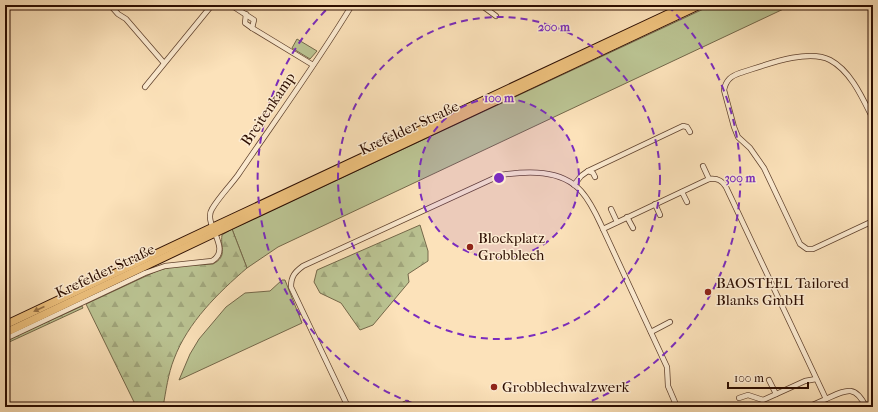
<svg xmlns="http://www.w3.org/2000/svg" width="878" height="412" font-family="'IM FELL French Canon',serif">
  <style>
    .grass { fill: #bbc493; stroke: #74684a }
    .forest { fill: url(#forest-firs); stroke: #74684a }
    .lines { fill: none; stroke-linecap: round; stroke-linejoin: round }
    .minor-casing { stroke: #60422e; stroke-width: 6 }
    .primary-casing { stroke: #2c0d00; stroke-width: 9 }
    .trunk-casing { stroke: #2c0d00; stroke-width: 9 }
    .minor { stroke: #fdecd2; stroke-width: 4.5 }
    .primary { stroke: #eec17d; stroke-width: 7 }
    .trunk { stroke: #eec17d; stroke-width: 7 }
    .oneway { fill: #977045 }
    .ring { fill: none; stroke: #7b2cbf; stroke-width: 2; stroke-dasharray: 7 5 }
    .poi-dot { fill: #8f2418; stroke: #fdecd2; stroke-width: 1.5 }
    .labels { text-anchor: middle; dominant-baseline: central; stroke-width: 3; stroke-linejoin: round; paint-order: stroke }
    .street-label { font-size: 15px; fill: #2c0d00; stroke: #fdecd2 }
    .poi-label { font-size: 15px; fill: #2c0d00; stroke: #fdecd2; text-anchor: start }
    .centre { fill: #7b2cbf; stroke: #fdecd2; stroke-width: 2 }
    .ring-label { font-size: 12px; text-anchor: middle; font-weight: bold; fill: #7b2cbf; stroke: #fdecd2; stroke-width: 3; stroke-linejoin: round; paint-order: stroke }
  </style>
  <defs>
    <pattern id="forest-firs" width="22" height="20" patternUnits="userSpaceOnUse"><rect width="22" height="20" fill="#bbc493"/><path d="M5 1l3.5 6h-7zM16 11l3.5 6h-7z" fill="#a1a77d"/></pattern>
  </defs>
  <rect width="100%" height="100%" fill="#fce2ba"/>
  <filter id="stains"><feTurbulence type="fractalNoise" baseFrequency=".005" numOctaves="4"/><feColorMatrix values="0 0 0 0 .2 0 0 0 0 .09 0 0 0 0 .02 0 0 0 .5 -.17"/></filter>
  <radialGradient id="worn" r=".72"><stop offset=".6" stop-color="#630" stop-opacity="0"/><stop offset="1" stop-color="#630" stop-opacity=".3"/></radialGradient>
  <!-- grass -->
  <g class="grass">
    <polygon points="712,5 792,5 278,247 247,268 232,229"/>
    <polygon points="297,39 317,51 310,59 292,48"/>
    <polygon points="282,280 285,280 302,323 179,380 190,354 199,339 226,307 245,293 270,291"/>
  </g>
  <!-- forest -->
  <g class="forest">
    <polygon points="420,225 428,251 428,261 408,274 409,282 373,325 360,330 341,303 320,293 314,282 317,270"/>
    <path d="M232,229L247,268C218,293 188,322 174,359C168,374 166,391 163,407H129L135,404L86,304L159,270L176,266L213,264C228,256 220,248 222,235Z"/>
    <polygon points="82,306 83,308 5,344 5,341"/>
  </g>
  <g class="lines">
    <!-- minor casing -->
    <g class="minor-casing">
      <g id="minor">
        <polyline points="110,5 118,14 126,19 164,63"/>
        <polyline points="231,5 254,20 252,28"/>
        <polyline points="344,5 350,8"/>
        <polyline points="481,5 496,16"/>
        <polyline points="246,14 245,23 252,28 313,65"/>
        <polyline points="145,87 212,5"/>
        <path d="M873,119C863,99 851,71 830,60C807,48 763,66 740,73C731,76 726,80 724,90L734,127L738,137L750,148L764,168L800,244L807,249H813L873,221"/>
        <polyline points="703,166 709,179"/>
        <polyline points="588,171 593,173 595,177"/>
        <polyline points="574,185 581,176 588,171 683,126 687,127 690,132"/>
        <polyline points="682,192 687,202"/>
        <polyline points="655,204 660,215"/>
        <polyline points="611,209 617,222"/>
        <polyline points="627,217 633,228"/>
        <polyline points="651,332 670,322"/>
        <path d="M5,339L145,273L165,266L212,261C233,249 202,224 212,209C219,197 230,186 238,175C276,119 317,63 352,5"/>
        <polyline points="769,380 776,394"/>
        <polyline points="739,398 748,395 763,400 805,381 816,379"/>
        <path d="M826,399C846,390 855,384 866,407"/>
        <path d="M348,407L291,287C291,276 295,272 303,266L501,175C527,171 561,169 581,191C591,202 597,216 603,229"/>
        <polyline points="399,407 407,403 409,407"/>
        <path d="M677,407L668,386L667,367L603,229L709,179C717,178 722,180 726,187L826,399L808,407"/>
      </g>
    </g>
    <!-- primary casing -->
    <g class="primary-casing">
      <g id="primary">
        <polyline points="213,227 687,5"/>
        <polyline points="215,233 700,5"/>
      </g>
    </g>
    <!-- trunk casing -->
    <g class="trunk-casing">
      <g id="trunk">
        <polyline points="5,325 213,227"/>
        <polyline points="5,333 215,233"/>
      </g>
    </g>
    <!-- minor -->
    <use href="#minor" class="minor"/>
    <!-- primary -->
    <use href="#primary" class="primary"/>
    <!-- trunk -->
    <use href="#trunk" class="trunk"/>
  </g>
  <!-- one-way arrows -->
  <defs><path id="oneway-solid" d="M-6-.8H1V-3.2L6.5 0L1 3.2V.8H-6Z"/></defs>
  <use class="oneway" href="#oneway-solid" transform="translate(39 309) rotate(155)"/>
  <!-- distance rings -->
  <circle cx="499" cy="178" r="80" fill="#7b2cbf" fill-opacity=".12"/>
  <g class="ring">
    <circle cx="499" cy="178" r="80"/>
    <circle cx="499" cy="178" r="161"/>
    <path d="M423 407A241 241 0 0 1 330 6M668 6A241 241 0 0 1 575 407"/>
  </g>
  <!-- markers -->
  <g class="poi-dot">
    <circle cx="470" cy="247" r="4"/>
    <circle cx="708" cy="292" r="4"/>
    <circle cx="494" cy="387" r="4"/>
  </g>
  <g class="labels">
    <!-- street labels -->
    <g class="street-label">
      <text transform="translate(268 109) rotate(-56)">Breitenkamp</text>
      <text transform="translate(409 128) rotate(-25)">Krefelder Straße</text>
      <text transform="translate(105 271) rotate(-25)">Krefelder Straße</text>
    </g>
    <!-- poi labels -->
    <g class="poi-label">
      <text x="478" y="238">Blockplatz<tspan x="478" dy="17">Grobblech</tspan></text>
      <text x="716" y="283">BAOSTEEL Tailored<tspan x="716" dy="17">Blanks GmbH</tspan></text>
      <text x="502" y="387">Grobblechwalzwerk</text>
    </g>
  </g>
  <circle cx="499" cy="178" r="6" class="centre"/>
  <g class="ring-label">
    <text x="554" y="31">200 m</text>
    <text x="499" y="102">100 m</text>
    <text x="740" y="182">300 m</text>
  </g>
  <!-- margin -->
  <rect width="878" height="412" fill="none" stroke="#fce2ba" stroke-width="20"/>
  <rect x="6" y="6" width="866" height="400" fill="none" stroke="#2c0d00" stroke-width="2"/>
  <rect x="10" y="10" width="858" height="392" fill="none" stroke="#2c0d00"/>
  <!-- scale -->
  <path d="M728 382v6h80v-6" fill="none" stroke="#2c0d00" stroke-width="2"/>
  <text x="734" y="382" font-size="12" fill="#2c0d00" stroke="#fdecd2" stroke-width="3" paint-order="stroke">100 m</text>
  <rect width="100%" height="100%" filter="url(#stains)"/>
  <rect width="100%" height="100%" fill="url(#worn)"/>
</svg>
